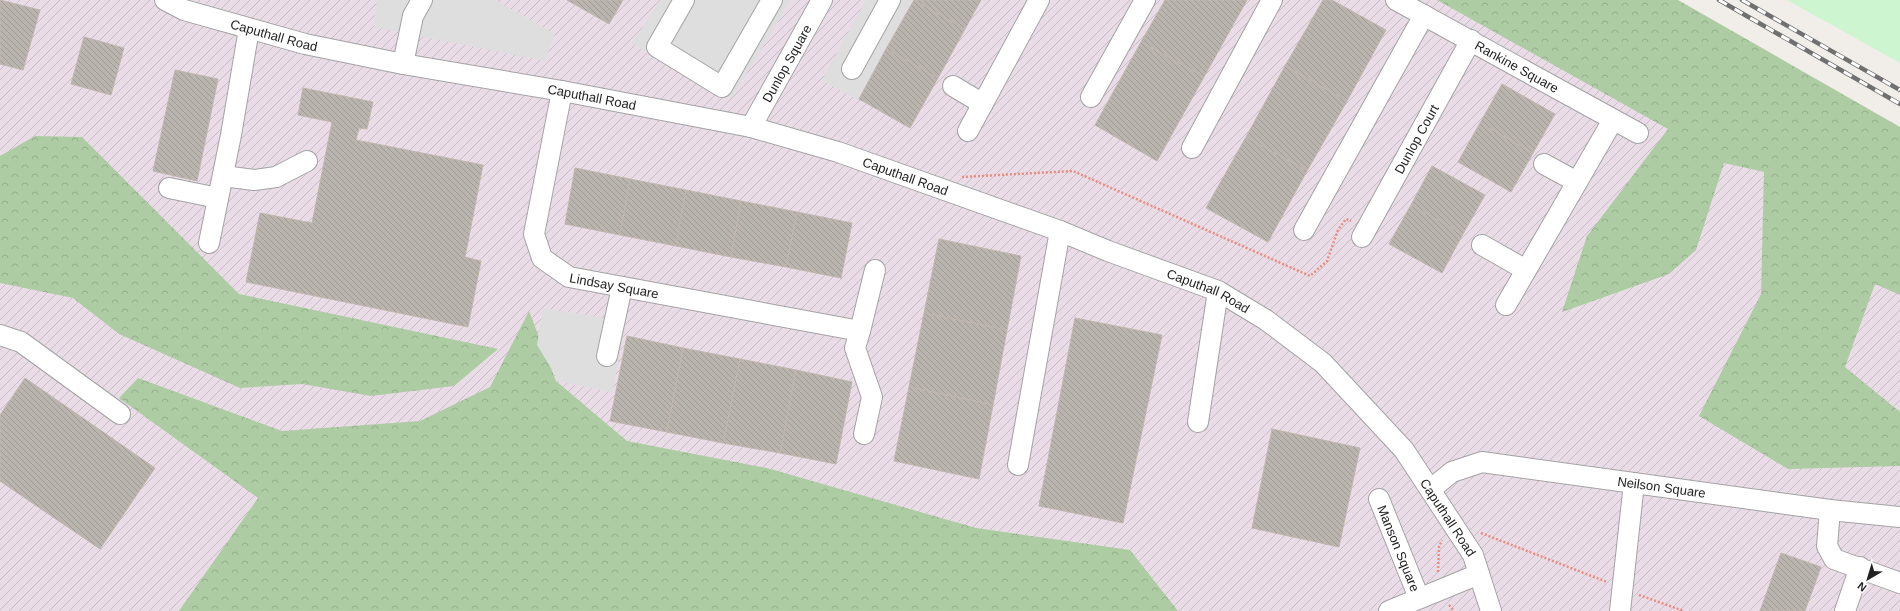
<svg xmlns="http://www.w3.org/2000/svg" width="1900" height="611" font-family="Arial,sans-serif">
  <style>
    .industrial { fill: url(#industrial-furrows) }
    .forest { fill: url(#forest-crowns) }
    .park { fill: #cdf5d0 }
    .parking { fill: #dedede }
    .building { fill: url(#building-back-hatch); stroke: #c1b6ad }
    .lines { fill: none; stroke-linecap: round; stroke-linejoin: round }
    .minor-casing { stroke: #a3a3a3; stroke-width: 22 }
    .path { stroke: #ec8c7f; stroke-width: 2.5; stroke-dasharray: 2 2; stroke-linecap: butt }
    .minor { stroke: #fff; stroke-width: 20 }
    .rail-casing { stroke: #707070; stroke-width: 4.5 }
    .rail { stroke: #fff; stroke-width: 3; stroke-dasharray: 9; stroke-linecap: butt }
    .labels { text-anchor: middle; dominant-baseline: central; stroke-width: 4; stroke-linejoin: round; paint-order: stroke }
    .street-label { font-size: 13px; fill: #222; stroke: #fff }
  </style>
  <defs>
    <pattern id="industrial-furrows" width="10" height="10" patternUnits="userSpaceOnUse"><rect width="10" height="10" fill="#e9dce7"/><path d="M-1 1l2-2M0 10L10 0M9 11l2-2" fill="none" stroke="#c8bcc6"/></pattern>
    <pattern id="forest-crowns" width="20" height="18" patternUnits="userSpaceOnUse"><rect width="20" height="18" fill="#aecca3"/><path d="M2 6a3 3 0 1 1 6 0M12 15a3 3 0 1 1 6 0" fill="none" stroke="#95af8c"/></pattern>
    <pattern id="building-back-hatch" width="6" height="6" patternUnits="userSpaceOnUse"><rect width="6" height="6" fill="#bab4af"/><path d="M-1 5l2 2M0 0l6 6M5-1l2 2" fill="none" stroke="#a09a96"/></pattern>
  </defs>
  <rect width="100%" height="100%" fill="#f1eeea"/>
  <!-- industrial -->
  <polygon class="industrial" points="0,0 1453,0 1900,233 1900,611 0,611"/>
  <!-- forest -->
  <g class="forest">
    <polygon points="1437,0 1678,0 1900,127 1900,295 1875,284 1845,367 1900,412 1900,466 1788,469 1699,416 1761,294 1764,172 1724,163 1696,250 1669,274 1562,312 1587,236 1668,129"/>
    <polygon points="35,136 82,137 239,294 498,349 454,386 371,396 302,384 240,388 119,334 73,298 0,283 0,156"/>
    <polygon points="529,311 556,381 627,441 767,468 976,528 1130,550 1178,611 179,611 258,498 119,398 138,378 282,431 420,421 490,387"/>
  </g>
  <!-- park -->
  <polygon class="park" points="1787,0 1900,0 1900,63"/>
  <!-- parking -->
  <g class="parking">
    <polygon points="378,0 495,0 555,34 545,61 374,27 375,7"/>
    <polygon points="660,0 791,0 732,98 632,44"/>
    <polygon points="866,0 913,0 858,100 822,80"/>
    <polygon points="543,308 626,322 612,393 559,381 537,345"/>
  </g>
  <!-- building -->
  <g class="building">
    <polygon points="0,0 40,10 23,70 0,64"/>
    <polygon points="567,0 623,0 609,24"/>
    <polygon points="914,0 965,29 938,78 886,49"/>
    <polygon points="914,0 981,0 965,29"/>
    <polygon points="1165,0 1247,0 1204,77 1141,42"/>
    <polygon points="1323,0 1332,0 1386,30 1347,101 1285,66"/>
    <polygon points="84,37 124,48 111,95 71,84"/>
    <polygon points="1141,42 1204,77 1157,161 1095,125"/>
    <polygon points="886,49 938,78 910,128 859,99"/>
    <polygon points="1285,66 1347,101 1307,171 1246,137"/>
    <polygon points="175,70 218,79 197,181 153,171"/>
    <polygon points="1502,84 1555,114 1533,153 1480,123"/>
    <polygon points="303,88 373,102 367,129 359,128 356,140 483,165 465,257 481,261 468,327 246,282 260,213 312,223 332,122 298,115"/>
    <polygon points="1480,123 1533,153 1511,192 1458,162"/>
    <polygon points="1246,137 1307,171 1268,242 1206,208"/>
    <polygon points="1432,166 1485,195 1463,234 1411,205"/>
    <polygon points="575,168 630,179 620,235 565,224"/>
    <polygon points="630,179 686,190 676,246 620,235"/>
    <polygon points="686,190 741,201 731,257 676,246"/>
    <polygon points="741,201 797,212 786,267 731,257"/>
    <polygon points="1411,205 1463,234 1442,273 1389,244"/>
    <polygon points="797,212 852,223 841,278 786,267"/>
    <polygon points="939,239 1021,256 1007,330 924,313"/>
    <polygon points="924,313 1007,330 993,405 909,387"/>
    <polygon points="1075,318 1162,335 1123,523 1039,506"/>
    <polygon points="627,336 683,348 667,432 610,421"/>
    <polygon points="683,348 740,359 723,443 667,432"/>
    <polygon points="740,359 796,370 780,453 723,443"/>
    <polygon points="796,370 852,382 836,464 780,453"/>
    <polygon points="25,378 155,468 100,549 0,481 0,415"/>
    <polygon points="909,387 993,405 979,479 894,461"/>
    <polygon points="1272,429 1360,448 1339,547 1252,528"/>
    <polygon points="1781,553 1821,567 1805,611 1760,611"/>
  </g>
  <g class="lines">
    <!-- minor casing -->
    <g class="minor-casing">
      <g id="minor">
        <path id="s1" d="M165,0L184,10L305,44L403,64L562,91L751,127L838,152L1060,231L1108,251L1218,291L1266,320L1323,363L1404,450L1473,555L1491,611"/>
        <polyline points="684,0 657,47 722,87 772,0"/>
        <path id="s2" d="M1396,0L1638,133"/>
        <polyline points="403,64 413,16 422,0"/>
        <polyline points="852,69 890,0"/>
        <polyline points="953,86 983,104"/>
        <path id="s3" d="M562,91L534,234L542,258L569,277L860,331L855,348L872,397L864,434"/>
        <polyline points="1091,97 1145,0"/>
        <path id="s4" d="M751,127L822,0"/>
        <polyline points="968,131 1039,0"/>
        <polyline points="1192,148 1272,0"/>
        <polyline points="1544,164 1577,182"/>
        <polyline points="223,176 254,180 276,177 307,161"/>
        <polyline points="169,188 218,198"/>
        <polyline points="1304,230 1424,15"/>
        <path id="s5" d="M1362,237L1471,40"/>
        <polyline points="209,243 231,135 249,29"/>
        <polyline points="1482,245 1526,270"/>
        <polyline points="1506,305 1613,120"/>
        <polyline points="860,331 875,270"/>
        <polyline points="0,335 21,342 120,414"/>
        <polyline points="607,356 622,287"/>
        <polyline points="1198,422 1218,291"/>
        <polyline points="1018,465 1060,231"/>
        <path id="s6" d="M1431,489L1452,472L1482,462L1830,510L1900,517"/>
        <path id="s7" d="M1379,499L1419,598"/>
        <polyline points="1830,510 1827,546 1834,559 1900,583"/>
        <polyline points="1389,611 1479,574"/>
        <polyline points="1620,611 1634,483"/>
        <polyline points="1845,611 1860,567"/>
      </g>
    </g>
    <!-- path -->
    <g class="path">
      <polyline points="962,177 1073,171 1310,276 1327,261 1338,230 1346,219 1351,221"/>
      <polyline points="1481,533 1607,582"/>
      <polyline points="1438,572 1439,547 1442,540"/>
      <polyline points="1639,595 1684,611"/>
      <polyline points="1449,605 1454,611"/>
    </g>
    <!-- minor -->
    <use href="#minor" class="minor"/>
    <!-- rail casing -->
    <g class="rail-casing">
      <g id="rail">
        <polyline points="1719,0 1900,104"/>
        <polyline points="1742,0 1900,90"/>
      </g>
    </g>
    <!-- rail -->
    <use href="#rail" class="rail"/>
  </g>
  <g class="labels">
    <!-- street labels -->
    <g class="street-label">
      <text stroke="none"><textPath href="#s1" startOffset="115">Caputhall Road</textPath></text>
      <text stroke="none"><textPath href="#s4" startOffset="73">Dunlop Square</textPath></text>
      <text stroke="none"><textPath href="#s2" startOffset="138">Rankine Square</textPath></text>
      <text stroke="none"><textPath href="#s1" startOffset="439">Caputhall Road</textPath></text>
      <text stroke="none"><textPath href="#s5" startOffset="112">Dunlop Court</textPath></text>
      <text stroke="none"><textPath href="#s1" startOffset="763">Caputhall Road</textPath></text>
      <text stroke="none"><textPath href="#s3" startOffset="250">Lindsay Square</textPath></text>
      <text stroke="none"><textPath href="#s1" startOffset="1087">Caputhall Road</textPath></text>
      <text stroke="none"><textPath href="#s6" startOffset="240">Neilson Square</textPath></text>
      <text stroke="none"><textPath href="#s1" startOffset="1423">Caputhall Road</textPath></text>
      <text stroke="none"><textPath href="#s7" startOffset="53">Manson Square</textPath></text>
    </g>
  </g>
  <!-- north arrow -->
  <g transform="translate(1868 579) rotate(218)" stroke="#ffffff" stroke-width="3" paint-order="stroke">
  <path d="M0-3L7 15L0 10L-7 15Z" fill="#222222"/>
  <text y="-6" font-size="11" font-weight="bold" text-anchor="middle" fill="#222222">N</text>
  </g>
</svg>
